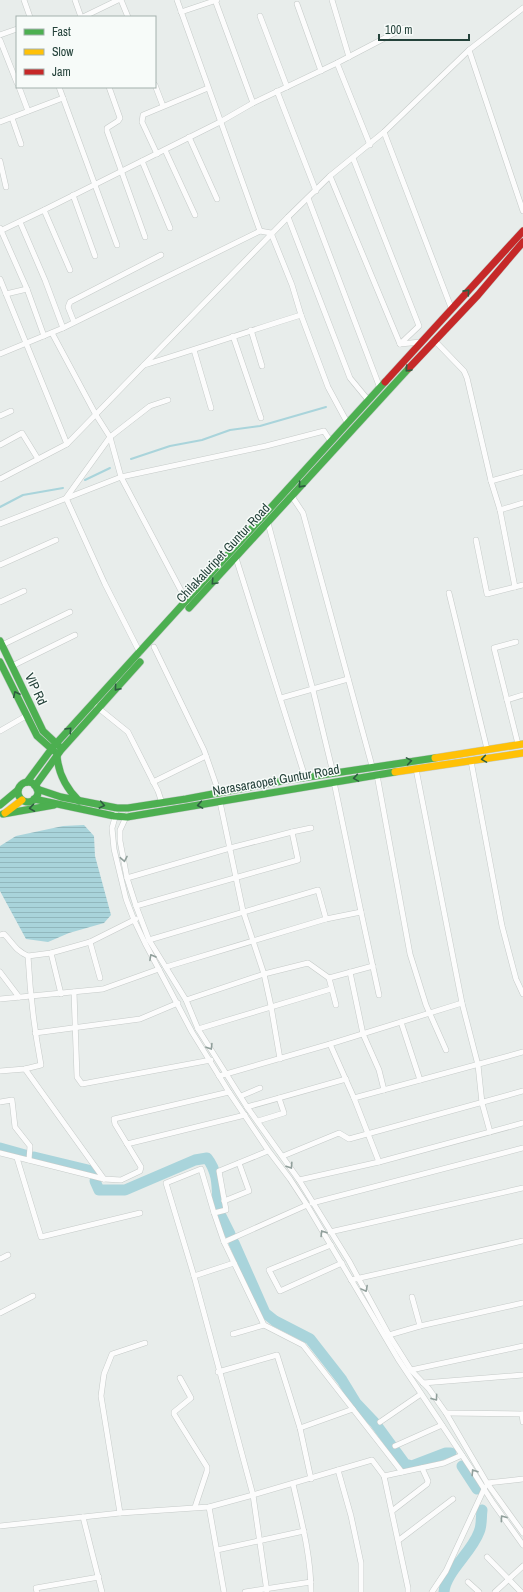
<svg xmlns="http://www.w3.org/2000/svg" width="523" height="1592" font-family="'Archivo Narrow',sans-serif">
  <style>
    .water { fill: url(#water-rules) }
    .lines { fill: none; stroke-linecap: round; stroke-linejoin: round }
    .stream { stroke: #a9d4db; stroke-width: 2 }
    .river { stroke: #a9d4db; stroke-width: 11 }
    .street-casing { stroke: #c5cac8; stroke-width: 6 }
    .fast-casing { stroke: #c3cbc8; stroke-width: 8 }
    .slow-casing { stroke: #c3cbc8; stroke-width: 8 }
    .jam-casing { stroke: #c3cbc8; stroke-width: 8 }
    .street { stroke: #fcfcfc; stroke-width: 5 }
    .fast { stroke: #4caf50; stroke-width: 7 }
    .slow { stroke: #ffc107; stroke-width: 7 }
    .jam { stroke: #c62828; stroke-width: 7 }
    .oneway { stroke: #2e5d40 }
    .oneway2 { stroke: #909f9b }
    .labels { text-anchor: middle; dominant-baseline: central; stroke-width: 3; stroke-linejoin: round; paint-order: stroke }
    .street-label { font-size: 13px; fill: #24423a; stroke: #f7fbf9 }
  </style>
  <defs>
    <pattern id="water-rules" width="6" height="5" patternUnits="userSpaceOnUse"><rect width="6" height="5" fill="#a9d4db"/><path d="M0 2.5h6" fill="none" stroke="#91b7bd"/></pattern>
  </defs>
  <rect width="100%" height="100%" fill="#e8edeb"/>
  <!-- water -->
  <polygon class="water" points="84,825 94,836 95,856 111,915 104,923 69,933 48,942 26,939 0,891 0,846 16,836 63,826"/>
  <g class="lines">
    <!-- stream -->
    <g class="stream">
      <polyline points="131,459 170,446 202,440 230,430 260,426 326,407"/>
      <polyline points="85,480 110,468"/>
      <polyline points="0,507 23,495 63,488"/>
    </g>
    <!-- river -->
    <g class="river">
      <polyline points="0,1148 25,1155"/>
      <polyline points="34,1157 88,1170 92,1172"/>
      <path d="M95,1181L99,1190H125L195,1160L207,1158C219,1173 217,1190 218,1208"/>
      <polyline points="221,1216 230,1234"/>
      <polyline points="234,1243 265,1313 275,1321 310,1339 342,1380 356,1403 375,1423 405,1464 412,1466 446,1453 451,1453"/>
      <polyline points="462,1466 477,1489"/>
      <path d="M444,1592C445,1573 472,1552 479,1532C482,1526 481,1517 482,1510"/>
    </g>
    <!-- street casing -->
    <g class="street-casing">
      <g id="street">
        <polyline points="24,0 30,17"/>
        <polyline points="75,0 81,17"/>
        <polyline points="121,0 128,17"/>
        <polyline points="177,0 260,231"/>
        <polyline points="215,0 253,103"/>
        <polyline points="332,0 349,57"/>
        <polyline points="297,4 321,71"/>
        <polyline points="181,12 217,0"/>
        <polyline points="260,16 287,87"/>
        <polyline points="83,17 118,0"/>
        <polyline points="0,35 17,29"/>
        <polyline points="0,40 17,83"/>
        <polyline points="469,50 523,211"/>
        <polyline points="337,63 370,145"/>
        <polyline points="155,85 163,106"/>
        <polyline points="19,87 28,111"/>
        <polyline points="59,87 117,245"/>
        <polyline points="109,87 120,118 118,121 107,128 107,131 145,237"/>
        <polyline points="277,91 316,191"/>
        <polyline points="12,118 21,144"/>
        <polyline points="0,122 63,98"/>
        <polyline points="384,132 452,310"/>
        <polyline points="189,137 217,199"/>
        <polyline points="165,150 195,215"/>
        <polyline points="157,154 142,122 143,115 208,88"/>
        <polyline points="353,158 419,326 400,344"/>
        <polyline points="0,161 6,187"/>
        <polyline points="142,161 170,228"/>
        <polyline points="330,176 400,344 421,342"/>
        <polyline points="73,195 95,256"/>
        <polyline points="308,198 380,388"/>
        <polyline points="44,210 70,270"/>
        <polyline points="288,217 350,378 369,401"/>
        <polyline points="20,222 45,280 63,328"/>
        <polyline points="0,228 27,289 44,336"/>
        <polyline points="0,231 44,210 220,122 253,103 337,63 404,28"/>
        <polyline points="0,279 67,444"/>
        <polyline points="6,294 27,289"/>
        <polyline points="74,322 68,307 70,302 161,255"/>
        <polyline points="251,330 262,366"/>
        <polyline points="52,333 96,415 110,437 121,477 187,602"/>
        <polyline points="233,336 261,418"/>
        <polyline points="434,340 464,371 467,378 491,481 500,510 515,587"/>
        <polyline points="194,350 211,408"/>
        <polyline points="0,354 63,328 260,231 271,233 292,285 301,315 328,387 348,424"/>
        <path d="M144,365C197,349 249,331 301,315"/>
        <polyline points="0,416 11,411"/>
        <polyline points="0,445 22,433 38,459"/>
        <polyline points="0,479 67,444 288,217 330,176 384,132 469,50 523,8"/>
        <polyline points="491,481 523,472"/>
        <polyline points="291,495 303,513 372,766"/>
        <polyline points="500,510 523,503"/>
        <polyline points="268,523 313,690 333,773"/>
        <polyline points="0,524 121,477 266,446 324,431 331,442"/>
        <polyline points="476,540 487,594 523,585"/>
        <polyline points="236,558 305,777"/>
        <polyline points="0,565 56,540"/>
        <polyline points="449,593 487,749"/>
        <polyline points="0,602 24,591"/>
        <polyline points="516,642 494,648 518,744"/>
        <polyline points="2,645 70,612"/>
        <polyline points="154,647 204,750 219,793"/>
        <polyline points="140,653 105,584 66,498 110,437 150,406 168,400"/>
        <polyline points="12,666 75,635"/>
        <polyline points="281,698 348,679"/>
        <polyline points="507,700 523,695"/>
        <polyline points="97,707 128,732 158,791 162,803"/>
        <polyline points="0,731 26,716"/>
        <polyline points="471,761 502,926 516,979 523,994"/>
        <polyline points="416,769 462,1003 478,1065 482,1103 490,1132"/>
        <polyline points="377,775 410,954 426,1005 446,1050"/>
        <polyline points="153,782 206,756"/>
        <polyline points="334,782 361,912 379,995"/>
        <polyline points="220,802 243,911 264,974 271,1006 280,1059"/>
        <polyline points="116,814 112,828 114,849 126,899 134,920 145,943 192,1032 229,1092 268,1150 290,1179 307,1205 398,1359 474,1473 493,1503 523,1545"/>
        <polyline points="127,815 120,830 120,841 127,878 136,906 149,940 186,1000 198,1029 247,1107 299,1180 349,1261 389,1335 411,1370 429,1389 446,1413 487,1483 523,1533"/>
        <polyline points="127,878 230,848 292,832"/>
        <polyline points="136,906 298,860 292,832 311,828"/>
        <path d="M0,935L4,934C13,943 16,951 28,956"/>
        <polyline points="149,940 318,890 326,919"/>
        <polyline points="90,942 100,978"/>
        <polyline points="51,953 61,994"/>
        <polyline points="166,967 326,919 361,912"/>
        <polyline points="0,972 19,997"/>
        <polyline points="350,972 363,1034 379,1070 384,1090"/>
        <polyline points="329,978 373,966"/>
        <polyline points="74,992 77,1077 82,1084 211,1060"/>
        <polyline points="0,999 103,989 159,969"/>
        <polyline points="186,1000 264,974 308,963 329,978 336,1005"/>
        <polyline points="401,1022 420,1080"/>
        <polyline points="198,1029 331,989"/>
        <polyline points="35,1033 140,1019 178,1003"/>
        <polyline points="330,1044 354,1098 379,1162"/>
        <polyline points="25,1069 104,1179"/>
        <path d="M0,1071L25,1069L41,1065C34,1028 30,993 28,956L51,953L90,942L136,919"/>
        <polyline points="219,1076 330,1044 462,1003"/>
        <polyline points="241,1096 260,1088"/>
        <polyline points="354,1098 523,1052"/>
        <polyline points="0,1102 12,1100 15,1127 30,1146 29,1160"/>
        <polyline points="247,1107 346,1079"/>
        <polyline points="258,1121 284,1113 279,1098"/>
        <polyline points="127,1144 245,1115"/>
        <polyline points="0,1153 104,1179 121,1180 140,1171 141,1167 115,1124 114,1119 229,1092"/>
        <polyline points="283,1156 339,1133 349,1139 523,1091"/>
        <polyline points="17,1158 41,1237 140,1213"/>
        <polyline points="299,1180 379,1162 523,1123"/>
        <polyline points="224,1201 249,1191 239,1163"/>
        <polyline points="312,1203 523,1148"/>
        <polyline points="214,1213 226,1210 219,1171 268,1151"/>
        <polyline points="330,1232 523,1188"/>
        <polyline points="224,1242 307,1205"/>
        <polyline points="331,1245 269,1270 280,1291 342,1263"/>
        <polyline points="0,1259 8,1255"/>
        <polyline points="194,1276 234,1263"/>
        <polyline points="351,1280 523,1241"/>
        <polyline points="412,1297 420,1326"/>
        <polyline points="0,1313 33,1296"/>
        <polyline points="233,1334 264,1325"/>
        <polyline points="389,1335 420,1326 523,1303"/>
        <polyline points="411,1370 523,1346"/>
        <polyline points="218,1372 277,1355 300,1428 311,1479"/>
        <polyline points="180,1378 191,1398 174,1412 174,1414 207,1467 207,1471 195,1507"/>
        <polyline points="423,1383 523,1375"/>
        <polyline points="446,1413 523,1414"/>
        <polyline points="522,1414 523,1422"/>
        <polyline points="380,1422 421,1394"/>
        <polyline points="300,1428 353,1409"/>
        <polyline points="395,1446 442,1425"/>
        <polyline points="338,1470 351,1516 361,1563 361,1592"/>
        <polyline points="384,1476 444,1463 462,1455"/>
        <polyline points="487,1483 523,1479"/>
        <path d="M293,1484C301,1519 311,1555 311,1592"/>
        <polyline points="209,1507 224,1592"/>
        <polyline points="392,1511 427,1484 428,1481 422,1468"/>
        <polyline points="120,1513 101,1396 104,1374 112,1354 145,1343"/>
        <polyline points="83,1517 102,1592"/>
        <polyline points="0,1526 120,1513 209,1507 253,1495 372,1460 384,1476 408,1588 408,1592"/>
        <polyline points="399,1540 453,1499"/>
        <polyline points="217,1550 304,1531"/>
        <polyline points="487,1557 521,1592"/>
        <polyline points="468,1582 479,1592"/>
        <polyline points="37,1592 36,1588 99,1577"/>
        <polyline points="245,1592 311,1582"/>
        <polyline points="267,1592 253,1495 194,1276 166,1183 201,1169 214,1213 224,1242 264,1325 303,1345 402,1472"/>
        <polyline points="432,1592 446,1571 485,1487"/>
        <polyline points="495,1592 523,1566"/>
      </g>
    </g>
    <!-- fast casing -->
    <g class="fast-casing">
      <g id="fast">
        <polyline points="189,608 409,368"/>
        <polyline points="0,641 43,731 59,746"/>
        <polyline points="0,662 37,736 54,751"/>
        <path d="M57,755C58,774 66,788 79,801"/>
        <polyline points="27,782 53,747 385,382"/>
        <circle cx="28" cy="792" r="10"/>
        <polyline points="35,786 61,750 140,662"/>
        <polyline points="37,789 61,797 117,808 128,808 186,799 282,781 435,758"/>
        <polyline points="34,799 114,816 127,817 395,772"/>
        <polyline points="0,805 18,790"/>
        <polyline points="3,814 54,805"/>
      </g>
    </g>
    <!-- slow casing -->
    <g class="slow-casing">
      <g id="slow">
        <polyline points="435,758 523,744"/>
        <polyline points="395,772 523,753"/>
        <polyline points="5,813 22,800"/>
      </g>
    </g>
    <!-- jam casing -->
    <g class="jam-casing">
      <g id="jam">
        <polyline points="409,368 478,295 523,242"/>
        <polyline points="385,382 523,231"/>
      </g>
    </g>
    <!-- street -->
    <use href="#street" class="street"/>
    <!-- fast -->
    <use href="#fast" class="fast"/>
    <!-- slow -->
    <use href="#slow" class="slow"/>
    <!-- jam -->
    <use href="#jam" class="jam"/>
  </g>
  <!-- one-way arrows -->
  <defs><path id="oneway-chevron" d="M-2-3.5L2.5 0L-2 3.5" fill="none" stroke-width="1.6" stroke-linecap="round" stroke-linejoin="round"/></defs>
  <g class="oneway">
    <use href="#oneway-chevron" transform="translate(467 292) rotate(-48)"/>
    <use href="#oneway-chevron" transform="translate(408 369) rotate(133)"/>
    <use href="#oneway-chevron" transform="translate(301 485) rotate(132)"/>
    <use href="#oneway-chevron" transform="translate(214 582) rotate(133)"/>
    <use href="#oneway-chevron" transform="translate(117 688) rotate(131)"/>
    <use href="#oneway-chevron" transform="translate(16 694) rotate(-116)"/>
    <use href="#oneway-chevron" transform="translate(69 730) rotate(-47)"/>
    <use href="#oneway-chevron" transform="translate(484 759) rotate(171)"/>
    <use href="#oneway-chevron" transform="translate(409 761) rotate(-9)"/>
    <use href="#oneway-chevron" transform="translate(356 778) rotate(171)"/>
    <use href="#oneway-chevron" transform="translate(102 805) rotate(11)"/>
    <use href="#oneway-chevron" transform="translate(200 805) rotate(170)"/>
    <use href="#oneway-chevron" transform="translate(32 808) rotate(172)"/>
  </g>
  <g class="oneway2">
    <use href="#oneway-chevron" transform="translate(124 859) rotate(79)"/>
    <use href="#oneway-chevron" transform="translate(152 957) rotate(-119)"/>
    <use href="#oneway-chevron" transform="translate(210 1047) rotate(58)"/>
    <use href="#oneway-chevron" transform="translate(290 1166) rotate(57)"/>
    <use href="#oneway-chevron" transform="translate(323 1233) rotate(-122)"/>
    <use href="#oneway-chevron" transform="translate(365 1289) rotate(62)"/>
    <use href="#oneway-chevron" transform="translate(435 1398) rotate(54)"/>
    <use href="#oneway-chevron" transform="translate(474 1472) rotate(-123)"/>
    <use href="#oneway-chevron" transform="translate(503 1518) rotate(-126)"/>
  </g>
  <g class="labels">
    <!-- street labels -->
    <g class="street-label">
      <text transform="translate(223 553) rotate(-47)">Chilakaluripet Guntur Road</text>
      <text transform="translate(36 689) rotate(65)">VIP Rd</text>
      <text transform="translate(276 780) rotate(-10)">Narasaraopet Guntur Road</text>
    </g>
  </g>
  <!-- legend -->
  <rect x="16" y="16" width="140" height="72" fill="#f7fbf9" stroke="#a3b1ad"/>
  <rect x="24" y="29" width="20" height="6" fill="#4caf50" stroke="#a3b1ad"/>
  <text x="52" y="36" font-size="12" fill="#24423a">Fast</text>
  <rect x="24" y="49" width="20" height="6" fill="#ffc107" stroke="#a3b1ad"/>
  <text x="52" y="56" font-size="12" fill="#24423a">Slow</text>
  <rect x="24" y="69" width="20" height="6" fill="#c62828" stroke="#a3b1ad"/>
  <text x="52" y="76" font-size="12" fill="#24423a">Jam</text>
  <!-- scale -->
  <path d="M379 34v6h90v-6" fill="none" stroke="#24423a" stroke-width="2"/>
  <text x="385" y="34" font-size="12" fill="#24423a" stroke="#f7fbf9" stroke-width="3" paint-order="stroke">100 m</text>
</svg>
